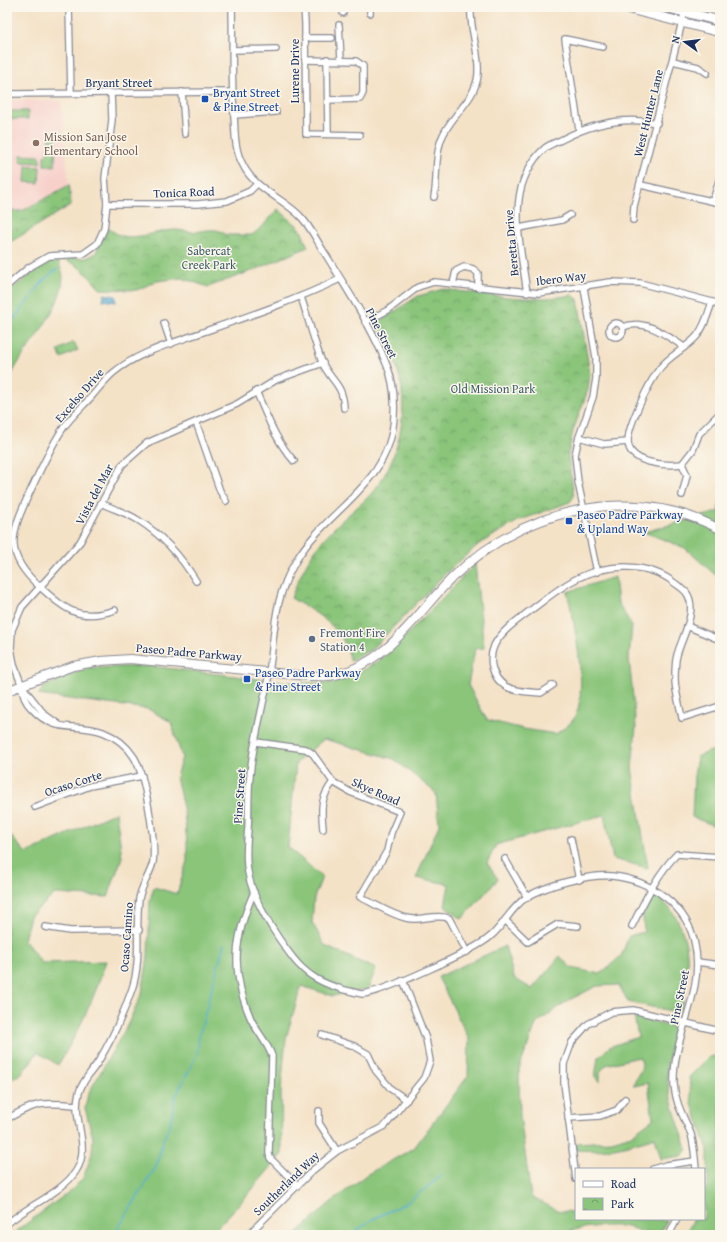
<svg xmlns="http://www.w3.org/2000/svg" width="727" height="1242" font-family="'Gentium Book Plus',serif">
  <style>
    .built { fill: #f7d0ca }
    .grass { fill: #8ac57a; stroke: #527a6c }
    .park { fill: url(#park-crowns); stroke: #527a6c }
    .water { fill: url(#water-waves); stroke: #386f98 }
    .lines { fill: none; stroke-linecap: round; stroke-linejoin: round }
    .stream { stroke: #56afd3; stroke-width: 1.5 }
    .minor-casing { stroke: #888892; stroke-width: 8 }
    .secondary-casing { stroke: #888892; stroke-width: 10 }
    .primary-casing { stroke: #888892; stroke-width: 11 }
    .minor { stroke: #fff; stroke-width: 5.5 }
    .secondary { stroke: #fff; stroke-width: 8 }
    .primary { stroke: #fff; stroke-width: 9 }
    .transit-dot { fill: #1a4fb4; stroke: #fbf7ec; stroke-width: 1.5 }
    .education-dot { fill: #8d6e63; stroke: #fbf7ec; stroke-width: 1.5 }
    .service-dot { fill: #5c6f8a; stroke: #fbf7ec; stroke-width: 1.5 }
    .labels { text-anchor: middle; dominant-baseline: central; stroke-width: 3; stroke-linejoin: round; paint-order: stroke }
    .street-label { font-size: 12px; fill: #1b2f5e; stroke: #fbf7ec }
    .transit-label { font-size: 12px; fill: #164399; stroke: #fbf7ec; text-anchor: start }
    .education-label { font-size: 12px; fill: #785e54; stroke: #fbf7ec; text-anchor: start }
    .park-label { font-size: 12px; fill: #3c5c66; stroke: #fbf7ec }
    .service-label { font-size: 12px; fill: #4e5e75; stroke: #fbf7ec; text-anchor: start }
  </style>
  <defs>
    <pattern id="park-crowns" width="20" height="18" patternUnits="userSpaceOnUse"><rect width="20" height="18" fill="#8ac57a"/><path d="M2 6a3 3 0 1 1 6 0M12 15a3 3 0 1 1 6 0" fill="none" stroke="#70a067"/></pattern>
    <pattern id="water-waves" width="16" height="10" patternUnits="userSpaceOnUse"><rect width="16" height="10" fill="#56afd3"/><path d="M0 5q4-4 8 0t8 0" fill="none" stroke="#468fae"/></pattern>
  </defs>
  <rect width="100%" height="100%" fill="#fbf7ec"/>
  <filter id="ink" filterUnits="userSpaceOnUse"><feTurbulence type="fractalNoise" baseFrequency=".025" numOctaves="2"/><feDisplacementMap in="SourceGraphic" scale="8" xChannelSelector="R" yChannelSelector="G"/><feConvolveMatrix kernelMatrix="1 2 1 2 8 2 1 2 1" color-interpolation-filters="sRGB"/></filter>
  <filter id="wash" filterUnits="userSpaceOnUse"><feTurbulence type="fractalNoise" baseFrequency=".012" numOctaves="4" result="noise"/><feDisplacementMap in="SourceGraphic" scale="16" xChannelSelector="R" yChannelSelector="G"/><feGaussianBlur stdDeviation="0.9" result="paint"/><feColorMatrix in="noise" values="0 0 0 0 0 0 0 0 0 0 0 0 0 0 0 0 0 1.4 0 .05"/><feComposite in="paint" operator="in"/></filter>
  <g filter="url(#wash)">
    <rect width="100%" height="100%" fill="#f4e2c7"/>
    <!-- built -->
    <polygon class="built" points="7,100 61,101 69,185 22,211 7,211"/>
    <!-- grass -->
    <g class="grass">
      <polygon points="21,155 40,156 40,163 20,162"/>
      <polygon points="26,166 40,167 39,183 25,182"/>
      <path d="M57,258C59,264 63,272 63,278C60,318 19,350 7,386V293L38,269Z"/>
      <polygon points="74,342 78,350 61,358 58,350"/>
      <polygon points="720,503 720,579 685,548 644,532 718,512"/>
      <path d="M475,564L484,648L475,649L468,685L487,720L524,729L556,734C561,730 569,726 573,720C590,699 574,618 567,592L615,577L618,603L632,626L629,658L636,727L632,768L648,868L613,859L604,815L496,845L487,863L498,879L462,919L445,906L449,884L416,878L439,825L436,793L394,759L324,739L296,763L288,847L322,877L314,898L312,922L325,946L376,969L368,989L333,996L301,986L286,1038L281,1090L282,1154L245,1198L210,1235H11L73,1189L83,1178L88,1165L92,1153L93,1138L85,1108L88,1094L126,1028L142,993L148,957L150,900L154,887L177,894L187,861V843L184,812L176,777L182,757L171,722L148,709L38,695L44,687L87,668L150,666L285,682L333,683L360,672L380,660L394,648Z"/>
      <polygon points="720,747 720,828 692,817 694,776 697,757"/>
      <path d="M116,812L122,857L108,897L55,894L30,916L24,940L42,963L106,961C94,999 79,1031 58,1065L38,1052L22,1073L7,1082V832L26,853Z"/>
      <path d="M654,892C661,900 670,907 675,916C693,946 688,976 681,1008L676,1012L628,1002L619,985L597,986L567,1001L536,1024L519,1069L520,1116L531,1197L559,1211L576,1212V1219H655L667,1221L658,1235C647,1235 641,1231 631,1228C616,1223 574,1227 560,1235H295L329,1204L366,1175L414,1148L468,1076L469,1039L438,977L505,946L514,978L532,989L560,956L571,968L600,974L621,956L629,936L644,932L643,916Z"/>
      <path d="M634,1016L673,1027C676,1041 666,1057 667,1072C668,1098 679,1124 687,1149L682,1156L661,1159L655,1137C630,1145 603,1153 576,1150V1143L612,1141L631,1135L653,1119L648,1083L634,1086C633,1076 648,1069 639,1057L606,1065L600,1072V1082L595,1077L598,1058L609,1047L638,1037Z"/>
      <polygon points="720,1055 720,1235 681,1235 689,1228 694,1219 704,1219 704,1195 708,1183 708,1149 692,1104 689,1077 709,1057"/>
    </g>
    <!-- park -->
    <g class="park">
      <rect x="7" y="111" width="21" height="8"/>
      <polygon points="50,137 56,137 55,166 44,165 44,156 47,154"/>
      <polygon points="69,185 71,205 7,244 7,211 22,211"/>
      <path d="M278,209L300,228L308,247L257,269L208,287L182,278L157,281L137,290L100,289C86,273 80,264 59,258H86L95,254L109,227C123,247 155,230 175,230C182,230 188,232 194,232C206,231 216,226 226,235H252L262,227Z"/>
      <path d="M443,289C487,294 528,303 572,295L578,299L590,374L588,390L573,431L568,455L574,496L570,502L518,521L479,544L447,572L372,649L350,661C345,627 317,614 291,598C301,571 314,547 335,527C347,515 360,506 371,494C400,461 411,406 396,365C391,353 384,341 379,329L380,321L418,296Z"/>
    </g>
    <!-- water -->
    <polygon class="water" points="104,294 116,296 116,302 103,300"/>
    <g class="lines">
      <!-- stream -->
      <g class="stream">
        <polyline points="7,328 44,280 57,269"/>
        <polyline points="114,1235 157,1165 163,1140 170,1124 175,1098 197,1054 199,1036 224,944"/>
        <polyline points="351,1235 371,1220 406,1203 443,1175"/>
      </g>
    </g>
  </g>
  <g filter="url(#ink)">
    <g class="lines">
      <!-- minor casing -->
      <g class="minor-casing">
        <g id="minor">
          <polyline points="69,7 71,93"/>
          <path d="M232,7C233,43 231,78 234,113C235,131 234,149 243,165C255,190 284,198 302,218C311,228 318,243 326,255C347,289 371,326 386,363C393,379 395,399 394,416C391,484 328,508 297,559C271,602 276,633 268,679C262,710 253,743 250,775C248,792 249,810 248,828C247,842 245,858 248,872C252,899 276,936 293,958C307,976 323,984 345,990C347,990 359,994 362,994C381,993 476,950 491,936C504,925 512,906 527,897C547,885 589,874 612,876C651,880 688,906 695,945C705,993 672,1036 674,1084C675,1103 684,1117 691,1134C694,1145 695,1158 696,1169"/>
          <polyline points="304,7 305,23 306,134 360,135"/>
          <polyline points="370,7 370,13"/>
          <polyline points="343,13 343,7"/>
          <polyline points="339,25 341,59"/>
          <polyline points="305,38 332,38"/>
          <polyline points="233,50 276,49"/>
          <polyline points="327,59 328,134"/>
          <polyline points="305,60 356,61 363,66 363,93 360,99 328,100"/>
          <polyline points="673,61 698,67 707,73"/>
          <polyline points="182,92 185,134"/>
          <polyline points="7,94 231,92"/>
          <polyline points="234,115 276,112"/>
          <polyline points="579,130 565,39 603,47"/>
          <polyline points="641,185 720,203"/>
          <path d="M434,197C438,178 434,159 441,140C449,116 476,101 478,74C480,51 469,30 471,7"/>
          <polyline points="713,201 720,177"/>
          <polyline points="107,204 198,204 227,201 250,191 257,184"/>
          <polyline points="633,220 634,206 686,7"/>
          <polyline points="519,228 562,220 570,215"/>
          <polyline points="453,284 456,271 464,267 473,269 478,273 478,288"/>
          <polyline points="7,286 28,268 49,256 83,254 97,244 104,229 107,204 105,178 112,120 111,93"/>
          <polyline points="584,288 596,357 596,379 593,397 579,437 575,455 578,482 597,572"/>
          <path d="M527,293C523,262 515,230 519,199C521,181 531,160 545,148C549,145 556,142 561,140C591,124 623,116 657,123"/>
          <path d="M301,297C308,318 314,341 322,362C330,381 343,383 344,408"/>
          <path d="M712,302C708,314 705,326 697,336C687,348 670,355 660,368C650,381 628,425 628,441C628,464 666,466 682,464L693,450L699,434L720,413"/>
          <polyline points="365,322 388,310 418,287 434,282 539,293 610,282 640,283 720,304"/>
          <circle cx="616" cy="330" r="7"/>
          <polyline points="164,323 171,344"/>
          <path d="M623,327C645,318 666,335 684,347"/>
          <path d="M256,391C267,416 275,440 294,461"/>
          <polyline points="196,422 220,491 226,501"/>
          <polyline points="579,437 604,444 628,442"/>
          <polyline points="682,464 687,475 682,495"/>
          <path d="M101,503C113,509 127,513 138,520C162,535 182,558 196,581"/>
          <path d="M115,610C79,622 66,610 40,587C4,555 10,535 29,494C40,471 50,447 64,427C72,416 83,406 92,396C99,388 105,380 113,373C138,352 173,343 203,332C249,316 296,300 340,279"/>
          <polyline points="687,626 720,640"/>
          <path d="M553,685L541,693C530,692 515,692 505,686C492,677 488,660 494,646C501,631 518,620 531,610C546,599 561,586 578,578C609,563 649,562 676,584C679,586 683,589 686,592C699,609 682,637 677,655C675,662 675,672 675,679C675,692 680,706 682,718L720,706"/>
          <polyline points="58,724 44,714 22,686 14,665 11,648 12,630 22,607 80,542 122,465 147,443 237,404 276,380 323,363"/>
          <path d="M256,742L306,749L313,754L333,782L350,792L400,812L391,833L387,851L360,897C375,904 390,914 406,918C421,922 433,913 449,918L467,952"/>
          <polyline points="35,807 90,786 142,776"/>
          <path d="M323,829C321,808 320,799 333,782"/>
          <polyline points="571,839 579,880"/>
          <polyline points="505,859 527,897"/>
          <path d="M254,892C234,937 230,972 251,1019C257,1032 267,1042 272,1056L269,1153L270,1158L297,1185"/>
          <polyline points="505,920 528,942 558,924 578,926"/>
          <path d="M632,926C645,900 657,874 677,854L720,857"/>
          <polyline points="45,927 70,931 139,930"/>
          <polyline points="697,962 720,965"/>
          <polyline points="322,1035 354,1046 368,1054 376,1071 391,1089 407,1100"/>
          <polyline points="319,1111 319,1123 337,1151"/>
          <polyline points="568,1118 600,1116 617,1110 625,1099"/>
          <path d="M7,1119C36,1102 43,1102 76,1105"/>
          <polyline points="653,1169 666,1165 695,1161"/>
          <polyline points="576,1179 564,1083 564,1064 572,1042 588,1024 611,1012 633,1010 715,1030"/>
          <path d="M7,1224C26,1207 63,1192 76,1171C92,1146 71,1120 79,1093C82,1081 91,1073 98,1062C111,1041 124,1012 132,989C142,960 135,930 139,899C141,886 150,875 153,862C156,842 145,774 134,757C127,746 116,737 103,732C76,722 56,735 32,709C25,702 22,695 22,686"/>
          <polyline points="248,1235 313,1170 337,1151 385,1126 424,1078 430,1061 426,1039 403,980"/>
          <polyline points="669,1235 677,1219"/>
        </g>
      </g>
      <!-- secondary casing -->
      <g class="secondary-casing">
        <path id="secondary" d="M7,691L73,666L101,661L130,659L308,676C316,676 326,677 335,675C390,662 416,613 454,576C526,508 630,483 720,529"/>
      </g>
      <!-- primary casing -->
      <g class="primary-casing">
        <g id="primary">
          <polyline points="622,7 720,32"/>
          <polyline points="665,7 720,21"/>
        </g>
      </g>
      <!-- minor -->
      <use href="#minor" class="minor"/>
      <!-- secondary -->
      <use href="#secondary" class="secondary"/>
      <!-- primary -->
      <use href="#primary" class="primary"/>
    </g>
  </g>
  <!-- markers -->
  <g class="transit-dot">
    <rect x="201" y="95" width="8" height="8" rx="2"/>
    <rect x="565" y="517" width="8" height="8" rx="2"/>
    <rect x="243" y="675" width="8" height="8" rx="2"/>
  </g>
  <circle class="education-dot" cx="36" cy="143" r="4"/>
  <circle class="service-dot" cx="312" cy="639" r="4"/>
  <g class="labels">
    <!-- street labels -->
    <g class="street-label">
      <text transform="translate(294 71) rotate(-90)">Lurene Drive</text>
      <text x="119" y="82">Bryant Street</text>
      <text transform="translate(648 113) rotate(-76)">West Hunter Lane</text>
      <text transform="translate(184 192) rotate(-2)">Tonica Road</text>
      <text transform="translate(511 243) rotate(-95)">Beretta Drive</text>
      <text transform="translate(561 278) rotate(-7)">Ibero Way</text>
      <text transform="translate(382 333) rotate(63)">Pine Street</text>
      <text transform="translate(79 395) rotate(-49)">Excelso Drive</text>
      <text transform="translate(94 494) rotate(-62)">Vista del Mar</text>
      <text transform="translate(189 652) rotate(5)">Paseo Padre Parkway</text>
      <text transform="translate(73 783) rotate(-18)">Ocaso Corte</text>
      <text transform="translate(376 791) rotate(24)">Skye Road</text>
      <text transform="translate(239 796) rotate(-86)">Pine Street</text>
      <text transform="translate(126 937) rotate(-86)">Ocaso Camino</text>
      <text transform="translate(679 997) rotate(-78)">Pine Street</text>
      <text transform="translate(286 1183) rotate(-44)">Southerland Way</text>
    </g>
    <!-- transit labels -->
    <g class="transit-label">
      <text x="213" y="92">Bryant Street<tspan x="213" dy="14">&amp; Pine Street</tspan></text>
      <text x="577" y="514">Paseo Padre Parkway<tspan x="577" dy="14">&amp; Upland Way</tspan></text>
      <text x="255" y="672">Paseo Padre Parkway<tspan x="255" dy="14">&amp; Pine Street</tspan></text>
    </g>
    <!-- education labels -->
    <g class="education-label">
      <text x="44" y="136">Mission San Jose<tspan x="44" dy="14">Elementary School</tspan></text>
    </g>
    <!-- park labels -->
    <g class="park-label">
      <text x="209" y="250">Sabercat<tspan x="209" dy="14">Creek Park</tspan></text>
      <text x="493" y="388">Old Mission Park</text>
    </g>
    <!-- service labels -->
    <g class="service-label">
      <text x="320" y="632">Fremont Fire<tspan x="320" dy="14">Station 4</tspan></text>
    </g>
  </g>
  <!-- margin -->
  <rect width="727" height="1242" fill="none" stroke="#fbf7ec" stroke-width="24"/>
  <!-- legend -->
  <rect x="575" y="1168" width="130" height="52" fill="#fbf7ec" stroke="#a1a7b3"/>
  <rect x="583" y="1181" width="20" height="6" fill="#ffffff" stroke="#a1a7b3"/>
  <text x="611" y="1188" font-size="12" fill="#1b2f5e">Road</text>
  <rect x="583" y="1198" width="20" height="12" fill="url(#park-crowns)" stroke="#a1a7b3"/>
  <text x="611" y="1208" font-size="12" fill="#1b2f5e">Park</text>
  <!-- north arrow -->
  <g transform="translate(685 42) rotate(284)" stroke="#fbf7ec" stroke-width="3" paint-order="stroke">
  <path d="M0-3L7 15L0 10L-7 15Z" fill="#1b2f5e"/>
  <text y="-6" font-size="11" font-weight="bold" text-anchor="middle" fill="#1b2f5e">N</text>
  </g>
</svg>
